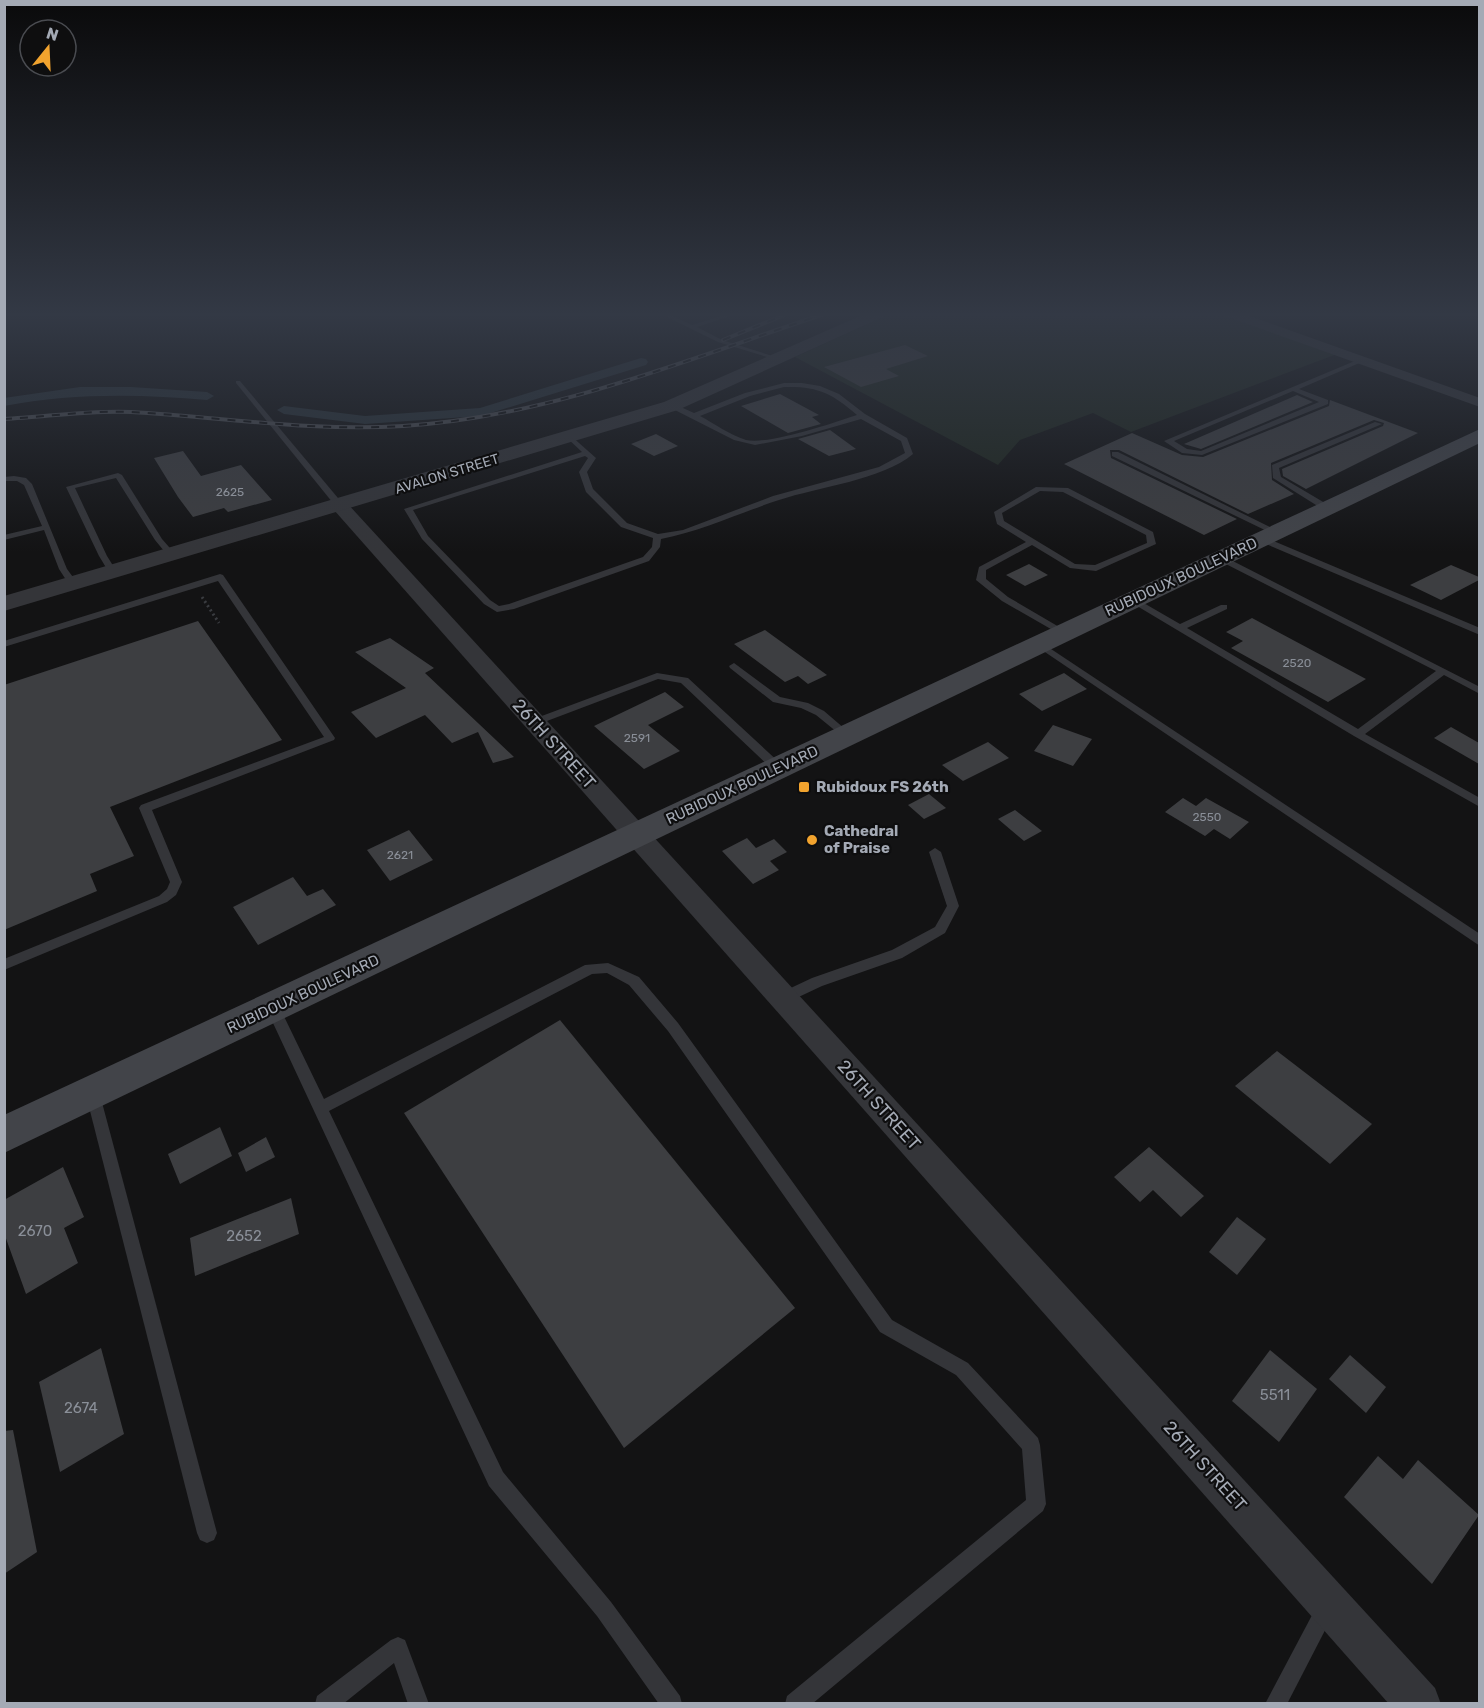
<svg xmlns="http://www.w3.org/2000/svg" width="1484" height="1708" font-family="Rubik,sans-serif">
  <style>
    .green { fill: #1f271f }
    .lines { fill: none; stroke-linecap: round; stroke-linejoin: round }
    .canal { fill: #293238; fill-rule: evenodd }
    .building { fill: #3d3e41 }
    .path { stroke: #3a3c40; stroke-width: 3; stroke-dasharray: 2 3; stroke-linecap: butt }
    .service { fill: #343539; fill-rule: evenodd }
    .minor { fill: #343539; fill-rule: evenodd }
    .tertiary { fill: #343539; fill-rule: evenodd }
    .secondary { fill: #424449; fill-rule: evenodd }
    .rail-casing { stroke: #4b4d52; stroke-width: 4 }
    .rail { stroke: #0e0e0f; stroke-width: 2; stroke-dasharray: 8; stroke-linecap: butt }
    .poi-dot { fill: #f1a32e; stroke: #0e0e0f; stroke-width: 2 }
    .labels { text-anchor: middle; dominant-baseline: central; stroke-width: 4.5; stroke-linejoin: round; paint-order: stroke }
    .number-label { font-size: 12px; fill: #8a8f98 }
    .far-street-label { font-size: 14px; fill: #a4aab5; stroke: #0e0e0f }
    .street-label { font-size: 15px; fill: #a4aab5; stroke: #0e0e0f }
    .poi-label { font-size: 15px; font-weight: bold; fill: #a4aab5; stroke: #0e0e0f; text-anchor: start }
    .near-number-label { font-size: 15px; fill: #8a8f98 }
    .near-street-label { font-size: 18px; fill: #a4aab5; stroke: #0e0e0f }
  </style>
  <rect width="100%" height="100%" fill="#131314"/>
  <!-- green -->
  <polygon class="green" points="892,313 1219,313 1337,354 1131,432 1093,413 1020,440 998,465 795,357"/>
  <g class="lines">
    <!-- canal -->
    <g class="canal">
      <polygon points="641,358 646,359 648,362 646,365 481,416 365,424 284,414 277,410 284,406 365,416 480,408"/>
      <path d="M80,387H131L207,392L214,396L207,400C139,394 72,393 4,406V398Z"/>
    </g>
  </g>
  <!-- building -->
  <g class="building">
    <polygon points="905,345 928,356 886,369 899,376 861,387 824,367"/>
    <polygon points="780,394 819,415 812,417 821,424 788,433 741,406"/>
    <polygon points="1297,395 1313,402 1201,449 1184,444"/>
    <polygon points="1330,400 1418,433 1306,489 1283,476 1282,469 1383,426 1384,423 1374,420 1271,463 1272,480 1294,494 1248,514 1119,450 1110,450 1111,458 1237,519 1204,535 1064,464 1132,433 1182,455 1203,457 1329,406"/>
    <polygon points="830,430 856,449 829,456 798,439"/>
    <polygon points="656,434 678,446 654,456 631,444"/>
    <polygon points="183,451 201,476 241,465 272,500 228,512 224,508 193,517 178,497 154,458"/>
    <polygon points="1029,564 1048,575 1025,586 1006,575"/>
    <polygon points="1451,565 1479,577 1479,580 1441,600 1410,585"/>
    <polygon points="1252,618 1366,679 1328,702 1231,648 1243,641 1226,632"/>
    <polygon points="198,621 282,740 110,807 134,856 90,874 97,891 4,930 4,685"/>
    <polygon points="765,630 827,675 808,684 798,676 785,682 734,644"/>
    <polygon points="390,638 434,668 425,673 514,757 493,763 478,732 452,743 425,715 376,738 351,712 406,688 355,652"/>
    <polygon points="1064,673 1087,689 1042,711 1019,694"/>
    <polygon points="665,692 684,707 648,725 680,751 644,769 594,726"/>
    <polygon points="1053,725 1092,739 1073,766 1034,751"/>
    <polygon points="1451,727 1479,743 1479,764 1434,738"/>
    <polygon points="988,742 1009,758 963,781 942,765"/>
    <polygon points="929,794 946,808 924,819 908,805"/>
    <polygon points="1183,798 1196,806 1206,798 1249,822 1230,839 1214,829 1205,836 1165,812"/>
    <polygon points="1015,810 1042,831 1024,841 998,819"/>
    <polygon points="409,830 433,860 390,881 367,850"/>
    <polygon points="747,838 756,848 774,839 787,852 770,861 779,870 753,884 722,851"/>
    <polygon points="293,877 307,896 323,889 336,905 258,945 233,907"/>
    <polygon points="560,1020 795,1308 624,1448 404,1113"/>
    <polygon points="1277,1051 1372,1124 1330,1164 1235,1086"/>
    <polygon points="220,1127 232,1156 180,1184 168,1154"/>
    <polygon points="266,1137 275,1157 246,1172 238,1153"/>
    <polygon points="1149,1147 1204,1196 1181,1217 1153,1190 1140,1202 1114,1177"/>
    <polygon points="63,1167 84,1217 64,1228 78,1263 26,1294 4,1233 4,1200"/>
    <polygon points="291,1198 299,1234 195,1276 190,1238"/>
    <polygon points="1237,1217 1266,1239 1237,1275 1209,1252"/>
    <polygon points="101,1348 124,1434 60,1472 39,1382"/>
    <polygon points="1270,1350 1317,1389 1279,1442 1232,1401"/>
    <polygon points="1350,1355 1386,1387 1366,1413 1329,1379"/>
    <polygon points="13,1430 37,1552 4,1574 4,1431"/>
    <polygon points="1378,1456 1403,1479 1418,1460 1479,1515 1432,1584 1344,1497"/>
  </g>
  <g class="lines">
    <!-- path -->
    <polyline class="path" points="202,597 219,623"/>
    <!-- service -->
    <g class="service">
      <polygon points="659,313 666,313 692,325 731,313 739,313 697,327 722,340 782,359 777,360 718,342"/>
      <path d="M1362,358L1364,359V361L1299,389L1328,400V404L1202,455L1182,453L1164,441ZM1293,391L1319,402L1201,451L1187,449L1174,441Z"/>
      <polygon points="236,381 240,381 343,504 343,508 337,508 236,383"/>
      <path d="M784,383H802L820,386L839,394L865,414L907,438L913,454C882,480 818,487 779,500C739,513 702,531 661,539L660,547L649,561L514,609L497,612L484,604L422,539L404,509L582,452L566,437L570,435L596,458L587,472L593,489L627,523L658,534L683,530L773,496L879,467L905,453L901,441L861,419L802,436L755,445L734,440L667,406L674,404L694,413L745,393ZM784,387C817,386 832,393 857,415C833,423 769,445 746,440C730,435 715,424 700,416L750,396ZM585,456L588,458L579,472L586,492L621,527L653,538L652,547L643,557L509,604L499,606L490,600L428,536L413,510Z"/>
      <polygon points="1375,422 1382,424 1279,468 1281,477 1330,506 1330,510 1324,510 1273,478 1272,465"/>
      <polygon points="1112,452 1118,452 1280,532 1273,534 1112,456"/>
      <polygon points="118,473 122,475 162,539 176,555 169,557 155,540 116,478 75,488 107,556 117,572 113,575 110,574 99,556 66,487"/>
      <polygon points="14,476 26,478 32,484 67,569 78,584 76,586 70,586 59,569 44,530 4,540 4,535 42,526 24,485 17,481 4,481 4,477"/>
      <path d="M1036,487L1068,488L1153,532L1156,544L1096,571L1070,568L1032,545L986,570V579L1008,597L1066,631V635L1063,636L1002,601L976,580L979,567L1026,542L997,524L994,512ZM1040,491L1063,492L1146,535L1147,543L1095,565L1075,564L1004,521L1002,513Z"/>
      <polygon points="1262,536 1480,628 1480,635 1259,541 1259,537"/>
      <polygon points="1221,555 1480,687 1480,694 1444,675 1365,734 1480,798 1480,807 1354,736 1127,600 1132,597 1135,598 1180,624 1221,605 1227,605 1227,609 1187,628 1358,729 1436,671 1218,560 1217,558"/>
      <polygon points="220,574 223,575 335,738 334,740 152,810 182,882 176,895 167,902 4,970 4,959 159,896 167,889 170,882 139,808 141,805 324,737 218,581 4,647 4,641"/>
      <polygon points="1039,641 1480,934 1480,946 1036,646 1036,642"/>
      <polygon points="734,663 780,697 808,703 824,711 852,735 851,737 843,737 816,715 801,708 773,702 730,668 729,666"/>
      <polygon points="657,673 688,678 782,765 784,768 782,771 774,771 681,683 658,679 539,724 535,725 530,722 531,720"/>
      <polygon points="935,848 941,852 959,906 945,933 902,958 822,986 788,1002 783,1004 778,1002 776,998 778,994 812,978 892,950 935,927 947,906 929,852"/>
      <polygon points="608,963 639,977 678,1023 892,1320 968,1363 1038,1438 1040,1445 1046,1504 1043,1511 812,1704 785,1704 787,1696 1026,1500 1022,1449 956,1375 880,1332 668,1031 629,985 607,973 592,974 329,1111 503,1472 611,1602 680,1696 682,1704 659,1704 597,1616 489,1486 266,1008 268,1004 273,1002 278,1004 324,1099 585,965"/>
      <polygon points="93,1089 98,1090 100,1095 217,1533 214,1540 207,1543 200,1540 197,1533 86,1095 88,1090"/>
      <polygon points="1326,1599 1333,1602 1336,1609 1287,1704 1265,1704 1319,1602"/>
      <polygon points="398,1637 405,1640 429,1704 408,1704 394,1663 343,1704 315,1704 317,1696 391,1640"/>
    </g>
    <!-- minor -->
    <g class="minor">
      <polygon points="1223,313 1241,313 1480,398 1480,407 1225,316"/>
      <polygon points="340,501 346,502 1435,1688 1441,1704 1389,1704 334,510 331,506 334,502"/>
    </g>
    <!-- tertiary -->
    <polygon class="tertiary" points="867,313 887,313 885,316 678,410 4,611 4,596 664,402"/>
    <!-- secondary -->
    <polygon class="secondary" points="1480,429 1480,443 4,1153 4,1115"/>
    <!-- rail casing -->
    <g class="rail-casing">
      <g id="rail">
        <polyline points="723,340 789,313"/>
        <path d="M4,419C46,417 89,410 131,412C222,417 312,432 403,426C550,417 688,359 827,313"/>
      </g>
    </g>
    <!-- rail -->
    <use href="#rail" class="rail"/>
  </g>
  <!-- sky -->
  <linearGradient id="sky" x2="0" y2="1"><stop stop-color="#0a0a0b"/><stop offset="0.57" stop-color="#333945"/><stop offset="1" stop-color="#333945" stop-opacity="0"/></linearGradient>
  <rect width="1484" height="552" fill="url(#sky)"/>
  <!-- markers -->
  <g class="poi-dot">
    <rect x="798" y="781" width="12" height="12" rx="3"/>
    <circle cx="812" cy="840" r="6"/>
  </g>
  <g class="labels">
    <!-- number labels -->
    <g class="number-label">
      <text x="230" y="492">2625</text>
      <text x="1297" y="663">2520</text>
      <text x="637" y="738">2591</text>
      <text x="1207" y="817">2550</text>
      <text x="400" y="855">2621</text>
    </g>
    <!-- far-street labels -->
    <g class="far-street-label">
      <text transform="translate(447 474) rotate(-17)">AVALON STREET</text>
    </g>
    <!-- street labels -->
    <g class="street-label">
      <text transform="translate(1181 577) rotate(-25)">RUBIDOUX BOULEVARD</text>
      <text transform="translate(742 785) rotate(-25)">RUBIDOUX BOULEVARD</text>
      <text transform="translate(303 994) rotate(-25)">RUBIDOUX BOULEVARD</text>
    </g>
    <!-- poi labels -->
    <g class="poi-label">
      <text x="816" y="787">Rubidoux FS 26th</text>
      <text x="824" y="831">Cathedral<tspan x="824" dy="17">of Praise</tspan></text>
    </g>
    <!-- near-number labels -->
    <g class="near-number-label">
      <text x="35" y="1231">2670</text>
      <text x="244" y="1236">2652</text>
      <text x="1275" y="1395">5511</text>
      <text x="81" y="1408">2674</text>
    </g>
    <!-- near-street labels -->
    <g class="near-street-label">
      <text transform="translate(554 744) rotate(48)">26TH STREET</text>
      <text transform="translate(879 1105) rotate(48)">26TH STREET</text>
      <text transform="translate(1205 1466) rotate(48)">26TH STREET</text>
    </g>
  </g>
  <!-- border -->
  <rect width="1484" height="1708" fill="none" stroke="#a4aab5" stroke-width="12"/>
  <!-- north arrow -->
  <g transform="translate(48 48) rotate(18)"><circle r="28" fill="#0e0e0f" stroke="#4a4c51" stroke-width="1.5"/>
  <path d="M0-4.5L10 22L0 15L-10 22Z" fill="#f1a32e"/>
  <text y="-9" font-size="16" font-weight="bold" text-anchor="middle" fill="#a4aab5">N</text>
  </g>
</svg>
